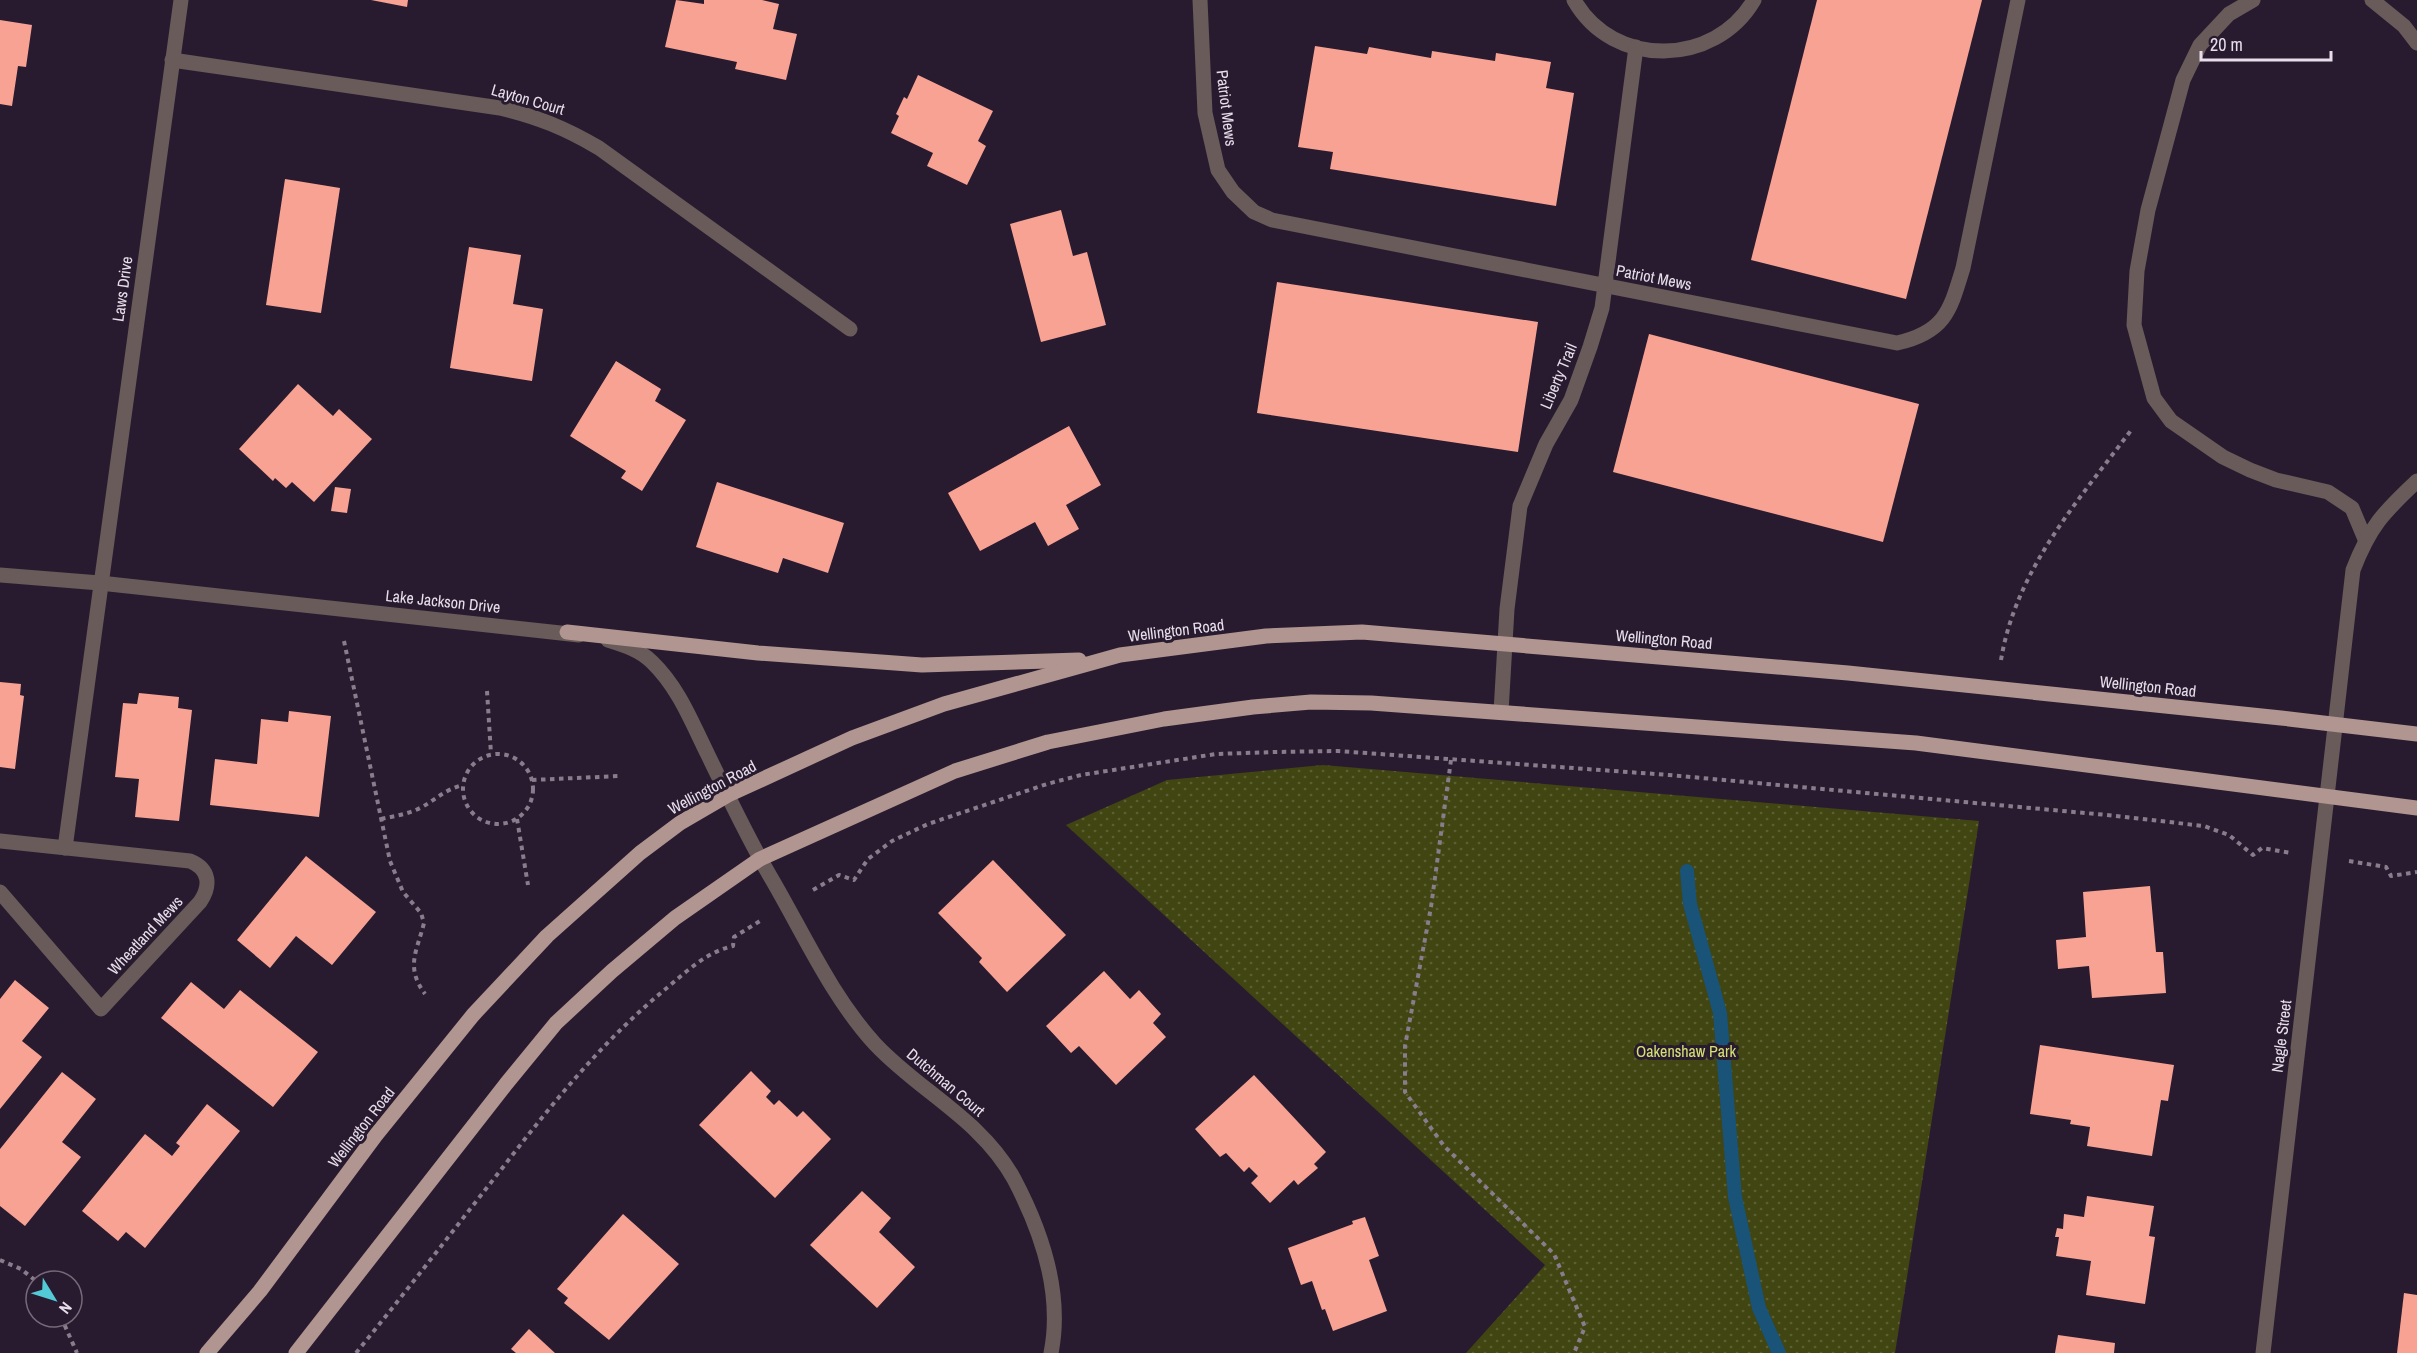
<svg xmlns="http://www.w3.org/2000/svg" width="2417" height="1353" font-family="'Archivo Narrow',sans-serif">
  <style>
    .park { fill: url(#park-dots) }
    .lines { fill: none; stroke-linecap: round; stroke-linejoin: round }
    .stream { stroke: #195378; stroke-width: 14 }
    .building { fill: #f8a293 }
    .path { stroke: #887c8d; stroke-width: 4; stroke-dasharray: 4.5 4.5; stroke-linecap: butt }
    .minor { stroke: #695b59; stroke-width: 15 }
    .major { stroke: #b19590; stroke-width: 15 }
    .labels { text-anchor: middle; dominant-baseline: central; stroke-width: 6; stroke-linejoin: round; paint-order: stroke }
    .street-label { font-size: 16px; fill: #e7deeb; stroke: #291b2f }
    .park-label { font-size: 16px; fill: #d5e173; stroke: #291b2f }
  </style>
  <defs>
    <pattern id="park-dots" width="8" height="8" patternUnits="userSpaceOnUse" patternTransform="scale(1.5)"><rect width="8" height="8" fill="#404511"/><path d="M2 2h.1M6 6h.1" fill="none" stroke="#5c5f34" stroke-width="1.8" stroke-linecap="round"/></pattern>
  </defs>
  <rect width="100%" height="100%" fill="#291b2f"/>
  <!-- park -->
  <polygon class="park" points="1323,765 1979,821 1895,1353 1466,1353 1545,1265 1066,825 1167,780"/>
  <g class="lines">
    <!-- stream -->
    <polyline class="stream" points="1687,871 1690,904 1720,1013 1735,1197 1759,1308 1779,1353"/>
  </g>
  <!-- building -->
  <g class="building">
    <polygon points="371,0 408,0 407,7"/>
    <polygon points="676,0 704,4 704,0 762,0 779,4 773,29 797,34 786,80 735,69 737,62 665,47"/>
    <polygon points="1817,0 1982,0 1906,299 1751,260"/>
    <polygon points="0,20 32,25 26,67 18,66 12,106 0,104"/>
    <polygon points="1315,46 1367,54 1369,47 1431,58 1432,51 1495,61 1496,53 1551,62 1546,88 1574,93 1556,206 1330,169 1333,152 1298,147"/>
    <polygon points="918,75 993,111 978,141 986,146 967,185 927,166 933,153 891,133 899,116 896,114 904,97 907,99"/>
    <polygon points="285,179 340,188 321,313 266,305"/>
    <polygon points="1061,210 1073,256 1087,252 1106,325 1041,342 1010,224"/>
    <polygon points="469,247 521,255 513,304 543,309 532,381 450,368"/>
    <polygon points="1277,282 1538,322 1518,452 1257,413"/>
    <polygon points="1649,334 1919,404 1883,542 1613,472"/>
    <polygon points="616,361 661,389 655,401 686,420 642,491 621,478 626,471 570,436"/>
    <polygon points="298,384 333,416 339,409 372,439 314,502 292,482 286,488 275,478 273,481 239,449"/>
    <polygon points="1069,426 1101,485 1066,505 1079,529 1048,546 1035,522 980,551 948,493"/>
    <polygon points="717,482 844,523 828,573 783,558 778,573 696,547"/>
    <polygon points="335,487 351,489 347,513 331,511"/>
    <polygon points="0,682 21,684 20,695 24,696 15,769 0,767"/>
    <polygon points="139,693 179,697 178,708 192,710 179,821 135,817 139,779 115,777 123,703 137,704"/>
    <polygon points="289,711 331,716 319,817 210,805 215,759 257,764 261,719 288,722"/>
    <polygon points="306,856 376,912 332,965 296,936 270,968 237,940"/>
    <polygon points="993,860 1066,935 1007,992 979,962 982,958 938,913"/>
    <polygon points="2150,886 2156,952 2163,952 2166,993 2092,998 2089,966 2058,969 2056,940 2086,937 2083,892"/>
    <polygon points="1104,971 1130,999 1139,990 1161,1014 1153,1023 1166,1037 1116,1085 1079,1046 1071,1053 1046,1026"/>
    <polygon points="15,980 49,1008 22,1041 42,1057 0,1109 0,999"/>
    <polygon points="191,982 224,1009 240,990 318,1052 273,1107 161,1018"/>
    <polygon points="2040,1045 2174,1065 2168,1101 2161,1100 2152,1156 2087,1146 2090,1127 2070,1124 2071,1120 2030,1114"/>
    <polygon points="751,1071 771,1091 766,1097 774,1105 779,1100 797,1117 803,1111 831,1139 775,1198 699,1125"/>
    <polygon points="62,1072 96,1099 62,1142 81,1157 25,1226 0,1206 0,1149"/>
    <polygon points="1254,1075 1326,1152 1314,1164 1318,1168 1298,1185 1294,1180 1270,1203 1251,1183 1258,1176 1249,1167 1244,1172 1226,1153 1220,1157 1195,1129"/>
    <polygon points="207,1104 240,1131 145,1248 126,1232 118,1241 82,1211 145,1134 172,1156 180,1146 176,1143"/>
    <polygon points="862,1191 891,1218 879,1232 915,1267 877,1308 810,1245"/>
    <polygon points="2087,1196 2154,1206 2149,1236 2155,1237 2145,1304 2086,1295 2091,1261 2056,1256 2059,1237 2055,1237 2057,1228 2063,1229 2064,1214 2084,1217"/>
    <polygon points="623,1214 679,1264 609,1340 564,1303 568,1298 557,1289"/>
    <polygon points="1365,1217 1379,1256 1369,1260 1387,1311 1333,1331 1325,1309 1322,1310 1312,1281 1301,1285 1288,1248 1353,1224 1352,1221"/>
    <polygon points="2404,1293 2417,1295 2417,1353 2397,1353"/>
    <polygon points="529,1329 555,1353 516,1353 511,1349"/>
    <polygon points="2058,1335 2115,1343 2114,1353 2055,1353"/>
  </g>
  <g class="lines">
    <!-- path -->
    <g class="path">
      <path d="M344,641L390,861L403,892L421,913L424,923C417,951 405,967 425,994"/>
      <path d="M2001,660C2016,569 2079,500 2132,429"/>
      <polyline points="487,691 491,754"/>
      <circle cx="498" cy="789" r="35"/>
      <polyline points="1451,760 1431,907 1405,1046 1405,1092 1444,1146 1554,1254 1585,1327 1574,1353"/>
      <polyline points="532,780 620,776"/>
      <path d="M381,819C395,816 409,814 422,807C438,798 444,790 463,785"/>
      <polyline points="517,819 528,885"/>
      <polyline points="2349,861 2386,867 2391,876 2417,872"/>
      <polyline points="813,890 839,875 854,880 868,859 892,841 928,824 1047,784 1081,775 1216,754 1276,752 1338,751 1669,775 2107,815 2204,826 2229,835 2253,855 2262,848 2291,853"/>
      <polyline points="0,1260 21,1269 36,1281"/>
      <polyline points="61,1317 77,1353"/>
      <path d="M356,1353C405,1293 452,1232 500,1171C551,1105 603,1040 668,987C688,970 707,952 733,946L734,937L760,921"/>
    </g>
    <!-- minor -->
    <g class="minor">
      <path d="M1200,0L1205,113L1218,170L1233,192L1254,212L1272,220L1897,343C1945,332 1950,311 1963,268L2018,0"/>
      <path d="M1574,0C1613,69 1715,67 1754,0"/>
      <polyline points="2253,0 2229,14 2200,45 2183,80 2148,210 2137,271 2134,325 2154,398 2171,421 2223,457 2250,470 2276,480 2328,492 2352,508 2365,539"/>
      <polyline points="2372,0 2404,26 2417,43"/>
      <path d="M172,60L500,108C538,117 565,128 599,148L850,329"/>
      <polyline points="0,575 100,583 579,635"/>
      <path d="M608,640C624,645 640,650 652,662C679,688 692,723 708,755C728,796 747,837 770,876C803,932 831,996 875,1044C920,1092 981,1119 1014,1179C1042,1232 1063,1293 1051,1353"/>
      <polyline points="1501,712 1507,609 1520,506 1546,444 1571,400 1590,347 1602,308 1636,47"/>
      <path d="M0,841L190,861C210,869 211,886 200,902L101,1009L0,892"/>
      <polyline points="65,848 181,0"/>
      <path d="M2263,1353L2353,570C2370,526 2383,513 2417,481"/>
    </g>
    <!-- major -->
    <g class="major">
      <polyline points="567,632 758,653 922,665 1079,660"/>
      <polyline points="207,1353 260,1291 376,1135 473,1015 547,936 640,853 680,823 728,795 852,738 944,704 1120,655 1266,636 1362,632 1848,673 2281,718 2417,734"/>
      <polyline points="296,1353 506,1084 556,1023 612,971 675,918 760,859 955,771 1048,742 1164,719 1253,707 1311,702 1371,703 1916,743 2417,808"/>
    </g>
  </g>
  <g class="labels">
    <!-- street labels -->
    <g class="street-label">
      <text transform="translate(528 99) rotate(16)">Layton Court</text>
      <text transform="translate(1227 108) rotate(83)">Patriot Mews</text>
      <text transform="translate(1654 277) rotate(11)">Patriot Mews</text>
      <text transform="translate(122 289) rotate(-82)">Laws Drive</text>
      <text transform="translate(1558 376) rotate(-67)">Liberty Trail</text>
      <text transform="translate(443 601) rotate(6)">Lake Jackson Drive</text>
      <text transform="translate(1176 630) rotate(-7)">Wellington Road</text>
      <text transform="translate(1664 639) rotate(5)">Wellington Road</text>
      <text transform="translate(2148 686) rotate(6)">Wellington Road</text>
      <text transform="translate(712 787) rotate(-28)">Wellington Road</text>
      <text transform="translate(145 935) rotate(-47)">Wheatland Mews</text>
      <text transform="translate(2281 1036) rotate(-83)">Nagle Street</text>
      <text transform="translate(946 1082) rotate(40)">Dutchman Court</text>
      <text transform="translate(361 1127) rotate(-52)">Wellington Road</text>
    </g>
    <!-- park labels -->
    <g class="park-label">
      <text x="1686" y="1051">Oakenshaw Park</text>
    </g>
  </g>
  <!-- north arrow -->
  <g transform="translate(54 1299) rotate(128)"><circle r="28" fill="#291b2f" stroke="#75697a" stroke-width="1.5"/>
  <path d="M0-4.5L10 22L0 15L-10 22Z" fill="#52cbd7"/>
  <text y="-9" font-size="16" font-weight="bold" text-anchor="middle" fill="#e7deeb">N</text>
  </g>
  <!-- scale -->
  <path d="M2201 51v9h130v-9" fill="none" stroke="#e7deeb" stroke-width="3"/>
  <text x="2210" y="51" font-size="18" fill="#e7deeb" stroke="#291b2f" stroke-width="4.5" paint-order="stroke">20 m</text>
</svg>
